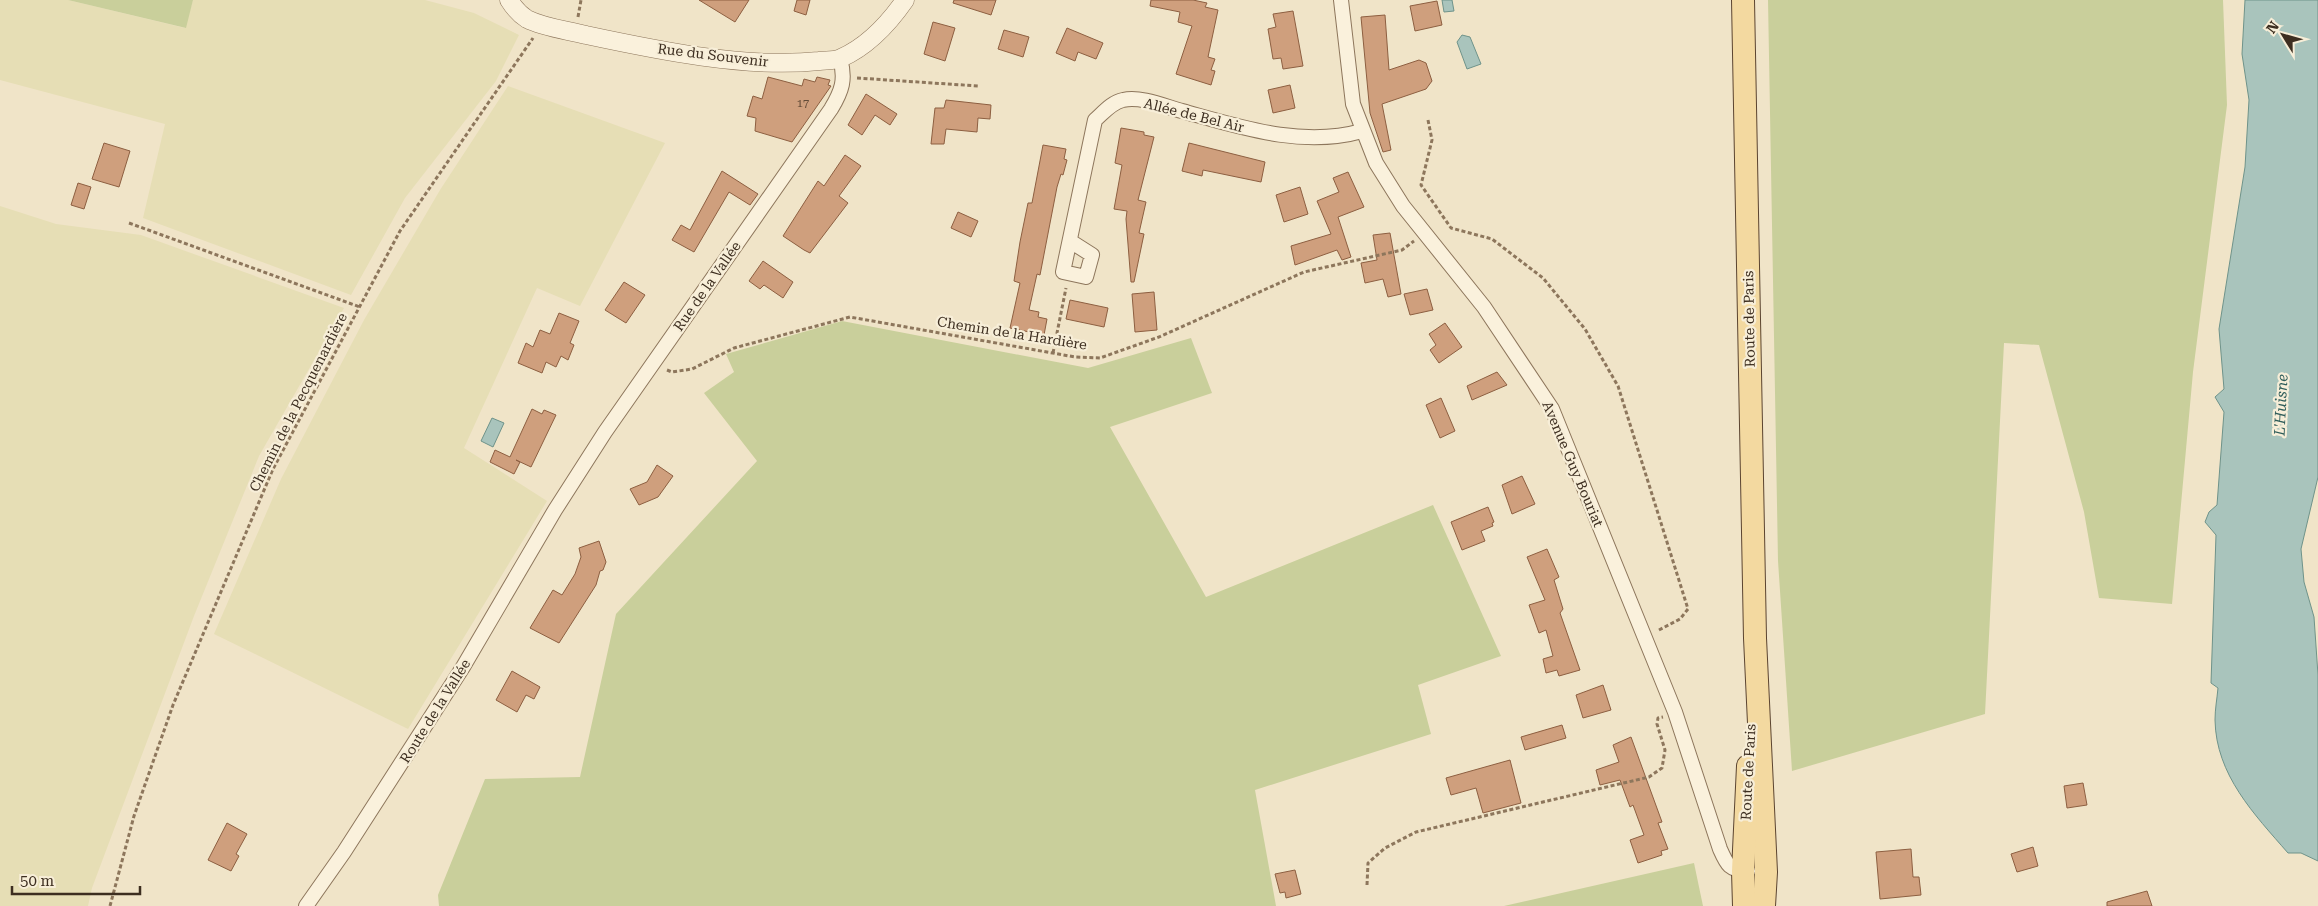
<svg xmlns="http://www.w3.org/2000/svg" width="2318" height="906" font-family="'Roboto Serif',serif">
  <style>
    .farmland { fill: #e6deb5 }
    .green { fill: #c9cf9b }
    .water { fill: #a9c4bc; stroke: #6f938a }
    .building { fill: #cf9f7d; stroke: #8d5f41 }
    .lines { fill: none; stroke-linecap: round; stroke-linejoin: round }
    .minor-casing { stroke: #8d765c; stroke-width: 16 }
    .tertiary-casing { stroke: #8d765c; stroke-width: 19 }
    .primary-casing { stroke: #5b4430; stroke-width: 24 }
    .path { stroke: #8d765c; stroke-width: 3; stroke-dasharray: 4 2.5; stroke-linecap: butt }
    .minor { stroke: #faf1dc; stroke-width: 14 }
    .tertiary { stroke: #faf1dc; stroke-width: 18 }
    .primary { stroke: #f3d9a0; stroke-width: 22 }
    .labels { text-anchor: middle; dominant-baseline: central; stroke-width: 4.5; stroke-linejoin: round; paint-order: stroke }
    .number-label { font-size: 11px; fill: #624a37 }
    .street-label { font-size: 14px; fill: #3d2e20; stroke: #f7eed8 }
    .water-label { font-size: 15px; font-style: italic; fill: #2f5d5a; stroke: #f7eed8 }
  </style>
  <rect width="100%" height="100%" fill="#f0e4c8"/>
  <!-- farmland -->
  <g class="farmland">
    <polygon points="0,0 68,0 185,28 193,0 425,0 474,13 519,35 496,81 405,198 351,295 143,218 165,124 0,80"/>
    <polygon points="508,86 665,143 580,306 537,288 464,448 547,501 408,729 214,634 281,479 364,320 440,190"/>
    <polygon points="0,206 56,224 141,235 344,308 259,456 194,616 92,888 88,906 0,906"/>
  </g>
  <!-- green -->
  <g class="green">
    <polygon points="68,0 193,0 186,28"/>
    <polygon points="1768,0 2223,0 2227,105 2193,372 2172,604 2099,598 2084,512 2039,345 2004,343 1985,714 1792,771 1778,561"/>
    <polygon points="842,321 1088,368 1191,338 1212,393 1110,427 1206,597 1433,505 1501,656 1418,685 1431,734 1255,790 1276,906 439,906 438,895 485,779 580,777 616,614 757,461 704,393 734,372 726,354"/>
    <polygon points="1694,863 1703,906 1504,906"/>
  </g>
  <!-- water -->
  <g class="water">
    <polygon points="1442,0 1452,0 1454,11 1444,12"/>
    <path d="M2245,0H2318V477L2301,549L2304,582L2314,617L2318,675V861L2301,853H2288C2254,814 2216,775 2215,720C2215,709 2217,699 2218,688L2211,683L2216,535L2205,522L2209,512L2217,505L2224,412L2215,397L2224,389L2219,329L2245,167L2249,100L2242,54Z"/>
    <polygon points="1462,35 1470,37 1481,64 1467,69 1457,42"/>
    <polygon points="492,418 504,423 493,447 481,441"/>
  </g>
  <!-- building -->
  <g class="building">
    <polygon points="699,0 749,0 735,22"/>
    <polygon points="797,0 810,0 806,15 794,11"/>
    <polygon points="954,0 996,0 991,15 953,3"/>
    <polygon points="1151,0 1193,0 1207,3 1205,7 1218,10 1208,57 1215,59 1211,70 1215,71 1211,85 1176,74 1192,26 1178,22 1180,12 1150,6"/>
    <polygon points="1437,1 1442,25 1415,31 1410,6"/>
    <polygon points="1293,11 1303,66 1283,69 1281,58 1273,59 1268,29 1276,27 1273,14"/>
    <polygon points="1385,15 1389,70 1419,60 1426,63 1432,81 1426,89 1382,104 1391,150 1383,152 1370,113 1361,17"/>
    <polygon points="933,22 955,28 945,61 924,54"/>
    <polygon points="1067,28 1103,43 1096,59 1078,52 1075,61 1056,53"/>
    <polygon points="1004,30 1029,37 1023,57 998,49"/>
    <polygon points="768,77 802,86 804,79 815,82 817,77 830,80 828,85 831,86 792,142 755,131 756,118 747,116 753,96 762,99"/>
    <polygon points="1290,85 1295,108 1273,113 1268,90"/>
    <polygon points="866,94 897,114 890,125 875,115 862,135 848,125"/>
    <polygon points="946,100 991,105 990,119 978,118 977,132 946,129 944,144 931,144 935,108 944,108"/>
    <polygon points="1121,128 1144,132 1144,135 1154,137 1138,200 1146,202 1139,233 1144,234 1134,282 1131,282 1126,219 1127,211 1114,209 1122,165 1115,163"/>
    <polygon points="104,143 130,151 119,187 92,179"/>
    <polygon points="1189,143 1265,162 1261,182 1203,170 1202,176 1182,171"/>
    <polygon points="1043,145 1066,149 1064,159 1067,160 1063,175 1061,174 1057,187 1040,275 1037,274 1029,310 1039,312 1038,317 1047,319 1044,335 1010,328 1020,283 1014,281 1020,242 1028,203 1032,203"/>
    <polygon points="845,155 861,166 839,196 848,203 810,253 804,250 783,236 818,181 824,186"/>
    <polygon points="722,171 758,194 750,205 729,192 694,252 672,240 681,225 690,230"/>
    <polygon points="1348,172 1364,207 1338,217 1351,257 1342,260 1337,250 1295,265 1291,246 1331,234 1317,201 1339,192 1333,178"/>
    <polygon points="78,183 91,187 84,209 71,205"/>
    <polygon points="1300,187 1308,214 1284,222 1276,195"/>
    <polygon points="958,212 978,221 971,237 951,228"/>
    <polygon points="1390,233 1401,294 1388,297 1383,279 1365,283 1361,263 1377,260 1373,235"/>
    <polygon points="763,261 793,282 783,298 764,285 760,289 749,281"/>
    <polygon points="624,282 645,295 626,323 605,310"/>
    <polygon points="1427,289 1433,310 1410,315 1404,294"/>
    <polygon points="1154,292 1157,330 1135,332 1132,294"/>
    <polygon points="1070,300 1108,308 1104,327 1066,319"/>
    <polygon points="559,313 579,321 570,343 574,345 568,360 561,356 556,367 546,362 542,373 518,363 526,343 533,347 540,330 550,334"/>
    <polygon points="1445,323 1462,347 1439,363 1430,350 1436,345 1429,334"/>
    <polygon points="1497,372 1507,385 1472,400 1467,386"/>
    <polygon points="1441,398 1455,431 1440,438 1426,405"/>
    <polygon points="532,409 542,414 544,410 556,415 531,467 516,460 520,462 514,474 490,462 495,450 510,457"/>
    <polygon points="657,465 673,476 658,497 639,505 630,489 647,482"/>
    <polygon points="1522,476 1535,504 1512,514 1502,485"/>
    <polygon points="1488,507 1494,522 1492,523 1493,526 1481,531 1485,541 1462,550 1451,522"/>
    <polygon points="599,541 606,562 603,570 600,571 596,585 559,643 530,628 553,590 562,595 575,574 581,557 579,548"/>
    <polygon points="1547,549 1559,577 1554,580 1563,609 1560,613 1580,670 1559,676 1557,670 1546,673 1543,659 1553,656 1546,630 1539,633 1529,605 1545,600 1527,557"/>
    <polygon points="512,671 540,687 534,699 526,695 517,712 496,700"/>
    <polygon points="1603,685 1611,710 1583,718 1576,695"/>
    <polygon points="1562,725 1566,738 1525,750 1521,737"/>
    <polygon points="1631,737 1662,822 1658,823 1668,849 1661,851 1662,855 1638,863 1630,840 1644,835 1633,805 1630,807 1620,780 1600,785 1596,770 1619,762 1613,745"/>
    <polygon points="1510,760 1521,803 1483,813 1476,788 1451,795 1446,778"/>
    <polygon points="2083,783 2087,805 2067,808 2064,786"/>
    <polygon points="227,823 247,834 236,854 239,856 231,871 208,860"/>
    <polygon points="2033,847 2038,866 2017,872 2011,854"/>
    <polygon points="1911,849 1913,877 1919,877 1921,895 1880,899 1876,852"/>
    <polygon points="1295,870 1301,894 1286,898 1285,892 1280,893 1275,874"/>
    <polygon points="2147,891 2152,906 2107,906 2107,902"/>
  </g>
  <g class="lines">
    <!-- minor casing -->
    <g class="minor-casing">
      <g id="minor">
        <path d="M1341,0L1353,104L1376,163L1403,206L1484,307L1552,409L1675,712L1720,849C1727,865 1729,870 1748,871"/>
        <path d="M1070,241L1092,255L1086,277L1063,272L1095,120C1103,113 1112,102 1123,100C1141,96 1164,106 1182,111C1240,127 1302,148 1362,131"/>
        <path d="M306,906L344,852L463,667L555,510L605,432L831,109C842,91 846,79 840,59"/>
      </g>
    </g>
    <!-- tertiary casing -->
    <g class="tertiary-casing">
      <path id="tertiary" d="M509,0C514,8 519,14 527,19C545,28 567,30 586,35C656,50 747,69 819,61C826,60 835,61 841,58C868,46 889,23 905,0"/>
    </g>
    <!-- primary casing -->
    <g class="primary-casing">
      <g id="primary">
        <polyline points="1743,0 1755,638 1766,872 1764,906"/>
        <polyline points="1744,906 1743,871 1748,766"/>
      </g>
    </g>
    <!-- path -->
    <g class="path">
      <polyline points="578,17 581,0"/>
      <polyline points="857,78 978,86"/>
      <polyline points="1428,120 1432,140 1421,185 1451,228 1492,239 1543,278 1585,329 1618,386 1688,609 1680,619 1657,631"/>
      <polyline points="129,223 360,307"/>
      <polyline points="1053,353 1066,288"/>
      <polyline points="667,370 672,372 692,369 734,348 850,317 1075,357 1100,358 1159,337 1304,272 1402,250 1414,241"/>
      <polyline points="1367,885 1368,863 1385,848 1416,832 1649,777 1662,768 1665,750 1657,724 1658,718 1663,717"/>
      <polyline points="110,906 134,816 173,705 273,469 400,231 533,38"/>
    </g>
    <!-- minor -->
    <use href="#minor" class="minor"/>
    <!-- tertiary -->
    <use href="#tertiary" class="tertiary"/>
    <!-- primary -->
    <use href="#primary" class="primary"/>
  </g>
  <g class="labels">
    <!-- number labels -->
    <g class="number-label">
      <text x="803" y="103">17</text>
    </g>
    <!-- street labels -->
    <g class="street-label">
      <text transform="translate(713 55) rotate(7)">Rue du Souvenir</text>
      <text transform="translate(1194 115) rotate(14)">Allée de Bel Air</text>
      <text transform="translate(707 286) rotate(-55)">Rue de la Vallée</text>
      <text transform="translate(1749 319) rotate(-91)">Route de Paris</text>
      <text transform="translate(1012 333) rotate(9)">Chemin de la Hardière</text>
      <text transform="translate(298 402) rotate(-63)">Chemin de la Pecquenardière</text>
      <text transform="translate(1573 464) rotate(67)">Avenue Guy Bouriat</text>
      <text transform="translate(435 711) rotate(-58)">Route de la Vallée</text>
      <text transform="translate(1748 772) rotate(-87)">Route de Paris</text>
    </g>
    <!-- water labels -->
    <g class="water-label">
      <text transform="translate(2281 405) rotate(-87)">L'Huisne</text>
    </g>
  </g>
  <!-- north arrow -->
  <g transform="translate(2283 35) rotate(307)" stroke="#f7eed8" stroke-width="4" paint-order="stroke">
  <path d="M0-4L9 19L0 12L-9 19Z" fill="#3d2e20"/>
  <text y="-8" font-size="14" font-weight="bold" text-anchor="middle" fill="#3d2e20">N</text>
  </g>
  <!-- scale -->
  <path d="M12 886v8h128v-8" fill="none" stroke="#3d2e20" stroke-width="2.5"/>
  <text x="20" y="886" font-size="15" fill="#3d2e20" stroke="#f7eed8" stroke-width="4" paint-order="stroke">50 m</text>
</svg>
